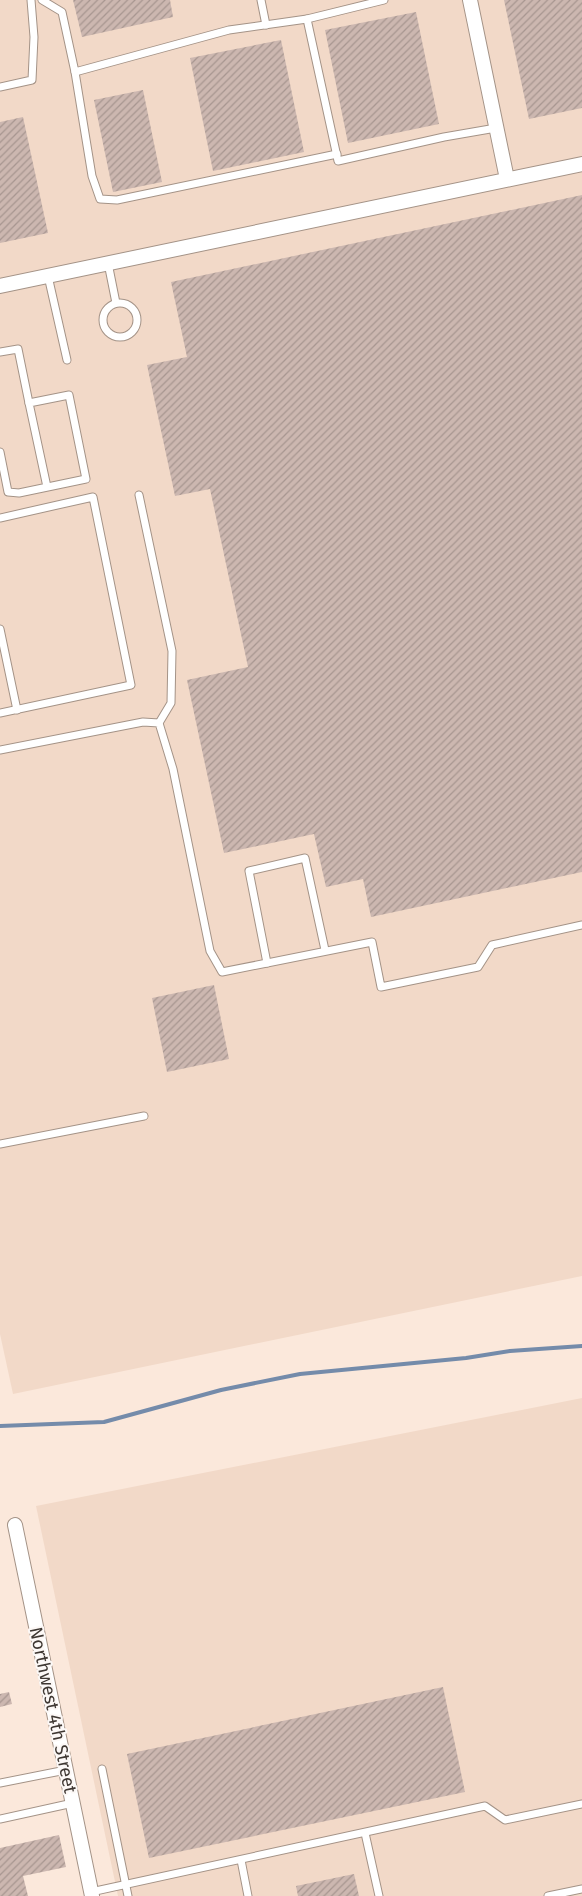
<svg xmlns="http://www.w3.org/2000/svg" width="582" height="1896" font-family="'Fira Sans',sans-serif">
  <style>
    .built { fill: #f2d9c8 }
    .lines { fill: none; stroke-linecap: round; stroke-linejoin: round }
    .stream { stroke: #748baa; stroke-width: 4 }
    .building { fill: url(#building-hatch) }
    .service-casing { stroke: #a49387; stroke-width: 9 }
    .minor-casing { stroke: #a49387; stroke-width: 16 }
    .service { stroke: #fff; stroke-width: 7 }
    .minor { stroke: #fff; stroke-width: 14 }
    .labels { text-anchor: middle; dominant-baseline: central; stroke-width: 4; stroke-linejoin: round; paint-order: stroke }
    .street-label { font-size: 18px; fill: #3e3732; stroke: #fcf8f6 }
  </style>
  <defs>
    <pattern id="building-hatch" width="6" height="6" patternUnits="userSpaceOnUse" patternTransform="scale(1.25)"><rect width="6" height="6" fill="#ccb7b0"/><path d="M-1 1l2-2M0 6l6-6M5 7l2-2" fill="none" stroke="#a79690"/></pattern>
  </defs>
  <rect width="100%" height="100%" fill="#fbe8db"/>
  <!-- built -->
  <g class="built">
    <polygon points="0,0 582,0 582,1276 13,1394 0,1334"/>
    <polygon points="582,1398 582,1896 118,1896 36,1506"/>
  </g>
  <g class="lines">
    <!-- stream -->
    <polyline class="stream" points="0,1426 104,1422 221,1390 300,1374 466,1358 510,1351 582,1346"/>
  </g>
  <!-- building -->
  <g class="building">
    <polygon points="73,0 170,0 173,17 82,37"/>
    <polygon points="504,0 582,0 582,108 529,119"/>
    <polygon points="416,12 439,124 348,143 325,30"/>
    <polygon points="281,40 304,152 213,171 190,58"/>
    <polygon points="143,90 162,182 113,192 94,100"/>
    <polygon points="23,117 48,233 0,243 0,122"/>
    <polygon points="582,195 582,872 371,917 363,879 326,887 314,834 224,853 187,680 248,667 210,489 175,496 147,365 187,357 171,282"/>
    <polygon points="214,985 229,1059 167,1072 152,998"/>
    <polygon points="443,1687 465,1792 149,1858 127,1754"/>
    <polygon points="9,1692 12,1704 0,1707 0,1694"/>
    <polygon points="59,1835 66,1867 23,1876 28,1896 0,1896 0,1848"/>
    <polygon points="354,1874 359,1896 298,1896 296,1886"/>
  </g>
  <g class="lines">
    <!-- service casing -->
    <g class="service-casing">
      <g id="service">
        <polyline points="42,0 62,12 75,72 229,30 307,19 338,161 444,137 496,128"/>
        <polyline points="261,0 266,25"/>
        <polyline points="307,19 384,0"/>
        <polyline points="75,72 92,176 100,199 117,200 337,154"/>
        <polyline points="0,87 32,80 34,37 31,0"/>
        <polyline points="108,263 116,303"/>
        <polyline points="48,276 67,360"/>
        <circle cx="120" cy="320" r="17"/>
        <polyline points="0,352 18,349 29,403"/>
        <polyline points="0,452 8,492 19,493 86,479 69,395 29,403 47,487"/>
        <polyline points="139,495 172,651 171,703 159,723"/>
        <polyline points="0,518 93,497 131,685 0,713"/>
        <polyline points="0,629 17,710"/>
        <polyline points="0,750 143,722 159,723 173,769 210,951 222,972 372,942 381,987 478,967 492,945 582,925"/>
        <polyline points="267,963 249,871 305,858 325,950"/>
        <polyline points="0,1144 144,1116"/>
        <polyline points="102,1769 128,1896"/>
        <polyline points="0,1783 66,1770"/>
        <polyline points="0,1819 73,1803"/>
        <polyline points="365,1833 379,1896"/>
        <polyline points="241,1860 248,1896"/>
        <polyline points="91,1892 485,1806 505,1820 582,1804"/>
        <polyline points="548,1896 582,1889"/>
      </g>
    </g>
    <!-- minor casing -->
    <g class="minor-casing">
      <g id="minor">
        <polyline points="470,0 507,179"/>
        <polyline points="0,286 582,164"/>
        <polyline points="15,1525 92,1896"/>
      </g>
    </g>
    <!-- service -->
    <use href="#service" class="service"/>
    <!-- minor -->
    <use href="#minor" class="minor"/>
  </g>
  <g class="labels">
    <!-- street labels -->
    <g class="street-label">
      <text transform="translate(53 1710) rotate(78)">Northwest 4th Street</text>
    </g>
  </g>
</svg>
